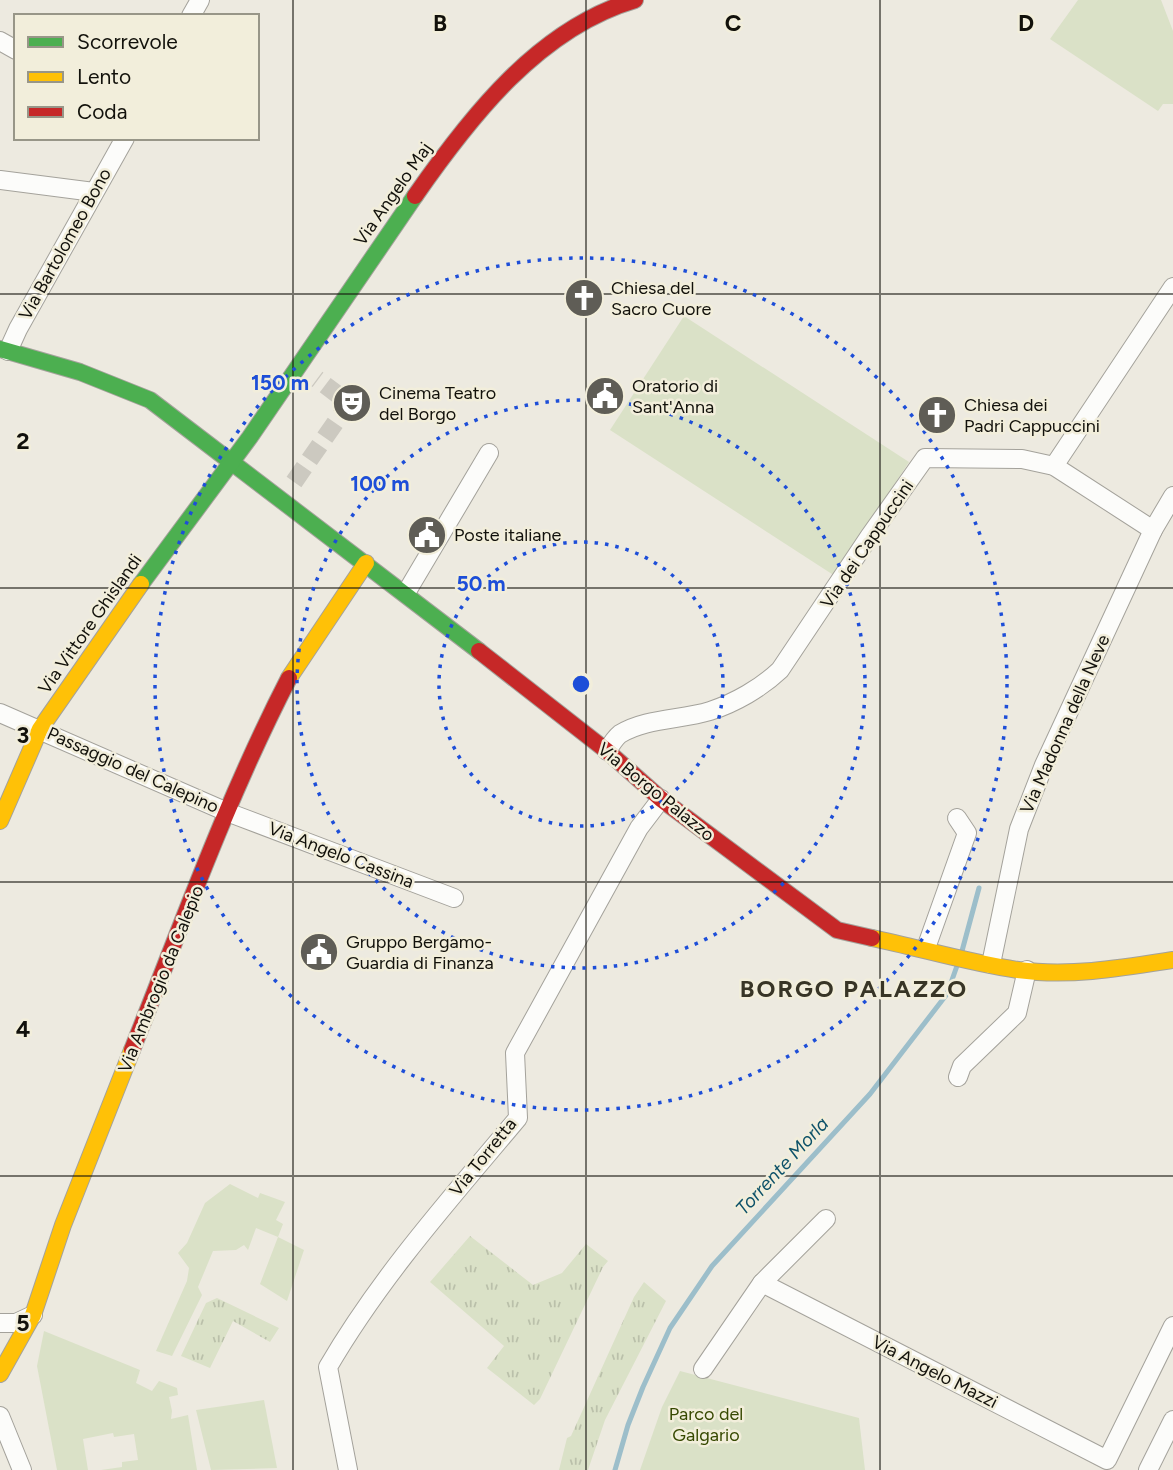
<svg xmlns="http://www.w3.org/2000/svg" width="1173" height="1470" font-family="Figtree,sans-serif">
  <style>
    .grass { fill: url(#grass-tufts) }
    .green { fill: #dae1c7 }
    .lines { fill: none; stroke-linecap: round; stroke-linejoin: round }
    .stream { stroke: #9cbeca; stroke-width: 5 }
    .street-tunnel { stroke: #ccc9c0; stroke-width: 18; stroke-dasharray: 18 9; stroke-linecap: butt }
    .street-casing { stroke: #a4a29b; stroke-width: 20 }
    .fast-casing { stroke: #a4a29b; stroke-width: 18 }
    .slow-casing { stroke: #a4a29b; stroke-width: 18 }
    .jam-casing { stroke: #a4a29b; stroke-width: 18 }
    .street { stroke: #fcfcfa; stroke-width: 18 }
    .fast { stroke: #4caf50; stroke-width: 16 }
    .slow { stroke: #ffc107; stroke-width: 16 }
    .jam { stroke: #c62828; stroke-width: 16 }
    .grid { fill: none; stroke: #12110b; stroke-width: 2; stroke-opacity: 0.55 }
    .ring { fill: none; stroke: #1d4ed8; stroke-width: 3.5; stroke-dasharray: 3.5 7 }
    .labels { text-anchor: middle; dominant-baseline: central; stroke-width: 5; stroke-linejoin: round; paint-order: stroke }
    .street-label { font-size: 18px; fill: #12110b; stroke: #f2eedb }
    .poi-label { font-size: 18px; fill: #12110b; stroke: #f2eedb; text-anchor: start }
    .park-label { font-size: 18px; fill: #374902; stroke: #f2eedb }
    .water-label { font-size: 19px; font-style: italic; fill: #0e5269; stroke: #f2eedb }
    .district-label { font-size: 24px; font-weight: bold; letter-spacing: 2px; fill: #383526; stroke: #f2eedb }
    .grid-label { font-size: 23px; text-anchor: middle; font-weight: bold; fill: #12110b; stroke: #f2eedb; stroke-width: 5; stroke-linejoin: round; paint-order: stroke }
    .centre { fill: #1d4ed8; stroke: #f2eedb; stroke-width: 3.5 }
    .ring-label { font-size: 21px; text-anchor: middle; font-weight: bold; fill: #1d4ed8; stroke: #f2eedb; stroke-width: 5; stroke-linejoin: round; paint-order: stroke }
  </style>
  <defs>
    <pattern id="grass-tufts" width="24" height="20" patternUnits="userSpaceOnUse" patternTransform="scale(1.75)"><rect width="24" height="20" fill="#dae1c7"/><path d="M3 7l-1-3M5 7V3M7 7l1-3M15 17l-1-3M17 17v-4M19 17l1-3" fill="none" stroke="#bac0aa"/></pattern>
  </defs>
  <rect width="100%" height="100%" fill="#edeae0"/>
  <!-- grass -->
  <g class="grass">
    <polygon points="470,1236 533,1285 562,1273 586,1244 608,1261 603,1267 540,1399 534,1405 487,1368 504,1346 430,1282"/>
    <polygon points="644,1282 666,1301 605,1420 588,1470 559,1470 567,1438 571,1436 634,1297"/>
    <polygon points="217,1298 279,1328 270,1342 233,1321 210,1368 181,1356 206,1303"/>
  </g>
  <!-- green -->
  <g class="green">
    <polygon points="1078,0 1161,0 1173,31 1173,104 1163,104 1158,111 1050,39"/>
    <polygon points="684,316 909,462 835,576 610,430"/>
    <polygon points="230,1184 258,1198 260,1193 285,1202 276,1220 283,1224 278,1237 304,1250 287,1301 260,1284 278,1237 256,1228 248,1250 244,1245 236,1250 213,1251 198,1287 202,1295 172,1356 156,1351 187,1281 189,1268 178,1253 187,1243 205,1203"/>
    <polygon points="44,1331 140,1370 136,1383 152,1391 159,1381 177,1388 178,1395 169,1397 172,1411 171,1419 188,1415 197,1470 101,1470 122,1467 122,1462 138,1460 134,1434 114,1437 113,1433 83,1439 88,1470 57,1470 37,1366"/>
    <polygon points="680,1371 859,1418 865,1470 640,1470 662,1407"/>
    <polygon points="264,1400 277,1468 211,1470 196,1410"/>
  </g>
  <g class="lines">
    <!-- stream -->
    <g class="stream">
      <polyline points="962,951 979,888"/>
      <polyline points="615,1470 628,1425 643,1387 670,1328 712,1266 870,1094 947,994 958,963"/>
    </g>
    <!-- street-tunnel -->
    <polyline class="street-tunnel" points="294,482 349,403 317,379"/>
    <!-- street casing -->
    <g class="street-casing">
      <g id="street">
        <polyline points="191,16 200,0"/>
        <polyline points="0,41 16,50"/>
        <polyline points="0,180 94,192"/>
        <polyline points="8,351 18,329 125,138"/>
        <polyline points="1054,466 1173,287"/>
        <polyline points="406,593 489,453"/>
        <polyline points="0,713 227,812 454,898"/>
        <path d="M607,751C610,746 615,738 620,734C646,718 681,720 710,711C735,703 761,688 780,670L869,537L925,458L1022,459L1054,466L1153,530"/>
        <polyline points="926,948 967,833 957,818"/>
        <polyline points="991,964 1019,829 1044,765 1153,530 1173,496"/>
        <polyline points="958,1077 962,1066 1017,1013 1027,970"/>
        <polyline points="762,1283 1107,1460 1173,1326"/>
        <polyline points="0,1323 16,1323 33,1315"/>
        <polyline points="703,1369 762,1283 826,1219"/>
        <polyline points="0,1416 22,1470"/>
        <path d="M348,1470L328,1367C381,1276 451,1198 518,1118L515,1053L639,828L661,799"/>
        <polyline points="1148,1470 1173,1420"/>
      </g>
    </g>
    <!-- fast casing -->
    <g class="fast-casing">
      <g id="fast">
        <polyline points="0,349 80,372 150,400 479,651"/>
        <polyline points="141,584 250,437 415,196"/>
      </g>
    </g>
    <!-- slow casing -->
    <g class="slow-casing">
      <g id="slow">
        <polyline points="289,678 366,563"/>
        <polyline points="0,821 40,729 141,584"/>
        <path d="M872,938C920,948 969,963 1018,970C1070,977 1122,968 1173,960"/>
        <polyline points="0,1374 33,1315 63,1225 132,1050"/>
      </g>
    </g>
    <!-- jam casing -->
    <g class="jam-casing">
      <g id="jam">
        <path d="M415,196C470,117 539,28 635,0"/>
        <polyline points="479,651 607,751 661,799 837,930 872,938"/>
        <path d="M132,1050C182,925 227,798 289,678"/>
      </g>
    </g>
    <!-- street -->
    <use href="#street" class="street"/>
    <!-- fast -->
    <use href="#fast" class="fast"/>
    <!-- slow -->
    <use href="#slow" class="slow"/>
    <!-- jam -->
    <use href="#jam" class="jam"/>
  </g>
  <!-- grid -->
  <path class="grid" d="M293,0V1470M586,0V1470M880,0V1470M0,294H1173M0,588H1173M0,882H1173M0,1176H1173"/>
  <!-- distance rings -->
  <g class="ring">
    <circle cx="581" cy="684" r="142"/>
    <circle cx="581" cy="684" r="284"/>
    <circle cx="581" cy="684" r="426"/>
  </g>
  <!-- icons -->
  <defs>
    <g id="church-disc" transform="scale(2.0125)"><circle r="9.5" fill="#5f5d56" stroke="#f2eedb"/><path d="M-1.2-6h2.4v3.5h3.3v2.4h-3.3V6h-2.4V-.1h-3.3v-2.4h3.3Z" fill="#fff"/></g>
    <g id="civic-disc" transform="scale(2.0125)"><circle r="9.5" fill="#5f5d56" stroke="#f2eedb"/><path d="M-.6-6.5H3V-4.5H.6V-3L4-1V1h2V6H-6V1h2V-1L-.6-3ZM-1.2 2.5V6h2.4V2.5Z" fill="#fff"/></g>
    <g id="theatre-disc" transform="scale(2.0125)"><circle r="9.5" fill="#5f5d56" stroke="#f2eedb"/><path d="M-5-5.5Q0-4 5-5.5V0Q5 5 0 6Q-5 5-5 0ZM-3.3-2.5H-1v1.5H-3.3ZM1-2.5H3.3v1.5H1ZM-2.8 1Q0 5.5 2.8 1Z" fill="#fff"/></g>
  </defs>
  <g fill-rule="evenodd">
    <use href="#church-disc" x="584" y="298"/>
    <use href="#civic-disc" x="605" y="396"/>
    <use href="#theatre-disc" x="352" y="403"/>
    <use href="#church-disc" x="937" y="415"/>
    <use href="#civic-disc" x="427" y="535"/>
    <use href="#civic-disc" x="319" y="952"/>
  </g>
  <g class="labels">
    <!-- street labels -->
    <g class="street-label">
      <text transform="translate(393 194) rotate(-55)">Via Angelo Maj</text>
      <text transform="translate(65 244) rotate(-61)">Via Bartolomeo Bono</text>
      <text transform="translate(867 544) rotate(-56)">Via dei Cappuccini</text>
      <text transform="translate(90 624) rotate(-55)">Via Vittore Ghislandi</text>
      <text transform="translate(1065 724) rotate(-66)">Via Madonna della Neve</text>
      <text transform="translate(133 770) rotate(24)">Passaggio del Calepino</text>
      <text transform="translate(656 792) rotate(39)">Via Borgo Palazzo</text>
      <text transform="translate(341 855) rotate(21)">Via Angelo Cassina</text>
      <text transform="translate(161 979) rotate(-68)">Via Ambrogio da Calepio</text>
      <text transform="translate(483 1157) rotate(-51)">Via Torretta</text>
      <text transform="translate(935 1372) rotate(27)">Via Angelo Mazzi</text>
    </g>
    <!-- poi labels -->
    <g class="poi-label">
      <text x="611" y="288">Chiesa del<tspan x="611" dy="21">Sacro Cuore</tspan></text>
      <text x="632" y="386">Oratorio di<tspan x="632" dy="21">Sant'Anna</tspan></text>
      <text x="379" y="393">Cinema Teatro<tspan x="379" dy="21">del Borgo</tspan></text>
      <text x="964" y="405">Chiesa dei<tspan x="964" dy="21">Padri Cappuccini</tspan></text>
      <text x="454" y="535">Poste italiane</text>
      <text x="346" y="942">Gruppo Bergamo-<tspan x="346" dy="21">Guardia di Finanza</tspan></text>
    </g>
    <!-- park labels -->
    <g class="park-label">
      <text x="706" y="1414">Parco del<tspan x="706" dy="21">Galgario</tspan></text>
    </g>
    <!-- water labels -->
    <g class="water-label">
      <text transform="translate(782 1166) rotate(-47)">Torrente Morla</text>
    </g>
    <!-- district labels -->
    <g class="district-label">
      <text x="854" y="988">BORGO PALAZZO</text>
    </g>
  </g>
  <g class="grid-label">
    <text x="440" y="31">B</text>
    <text x="733" y="31">C</text>
    <text x="1026" y="31">D</text>
    <text x="23" y="449">2</text>
    <text x="23" y="743">3</text>
    <text x="23" y="1037">4</text>
    <text x="23" y="1331">5</text>
  </g>
  <circle cx="581" cy="684" r="10" class="centre"/>
  <g class="ring-label">
    <text x="280" y="390">150 m</text>
    <text x="380" y="491">100 m</text>
    <text x="481" y="591">50 m</text>
  </g>
  <!-- legend -->
  <rect x="14" y="14" width="245" height="126" fill="#f2eedb" stroke="#989688" stroke-width="2"/>
  <rect x="28" y="37" width="35" height="10" fill="#4caf50" stroke="#989688" stroke-width="2"/>
  <text x="77" y="49" font-size="21" fill="#12110b">Scorrevole</text>
  <rect x="28" y="72" width="35" height="10" fill="#ffc107" stroke="#989688" stroke-width="2"/>
  <text x="77" y="84" font-size="21" fill="#12110b">Lento</text>
  <rect x="28" y="107" width="35" height="10" fill="#c62828" stroke="#989688" stroke-width="2"/>
  <text x="77" y="119" font-size="21" fill="#12110b">Coda</text>
</svg>
